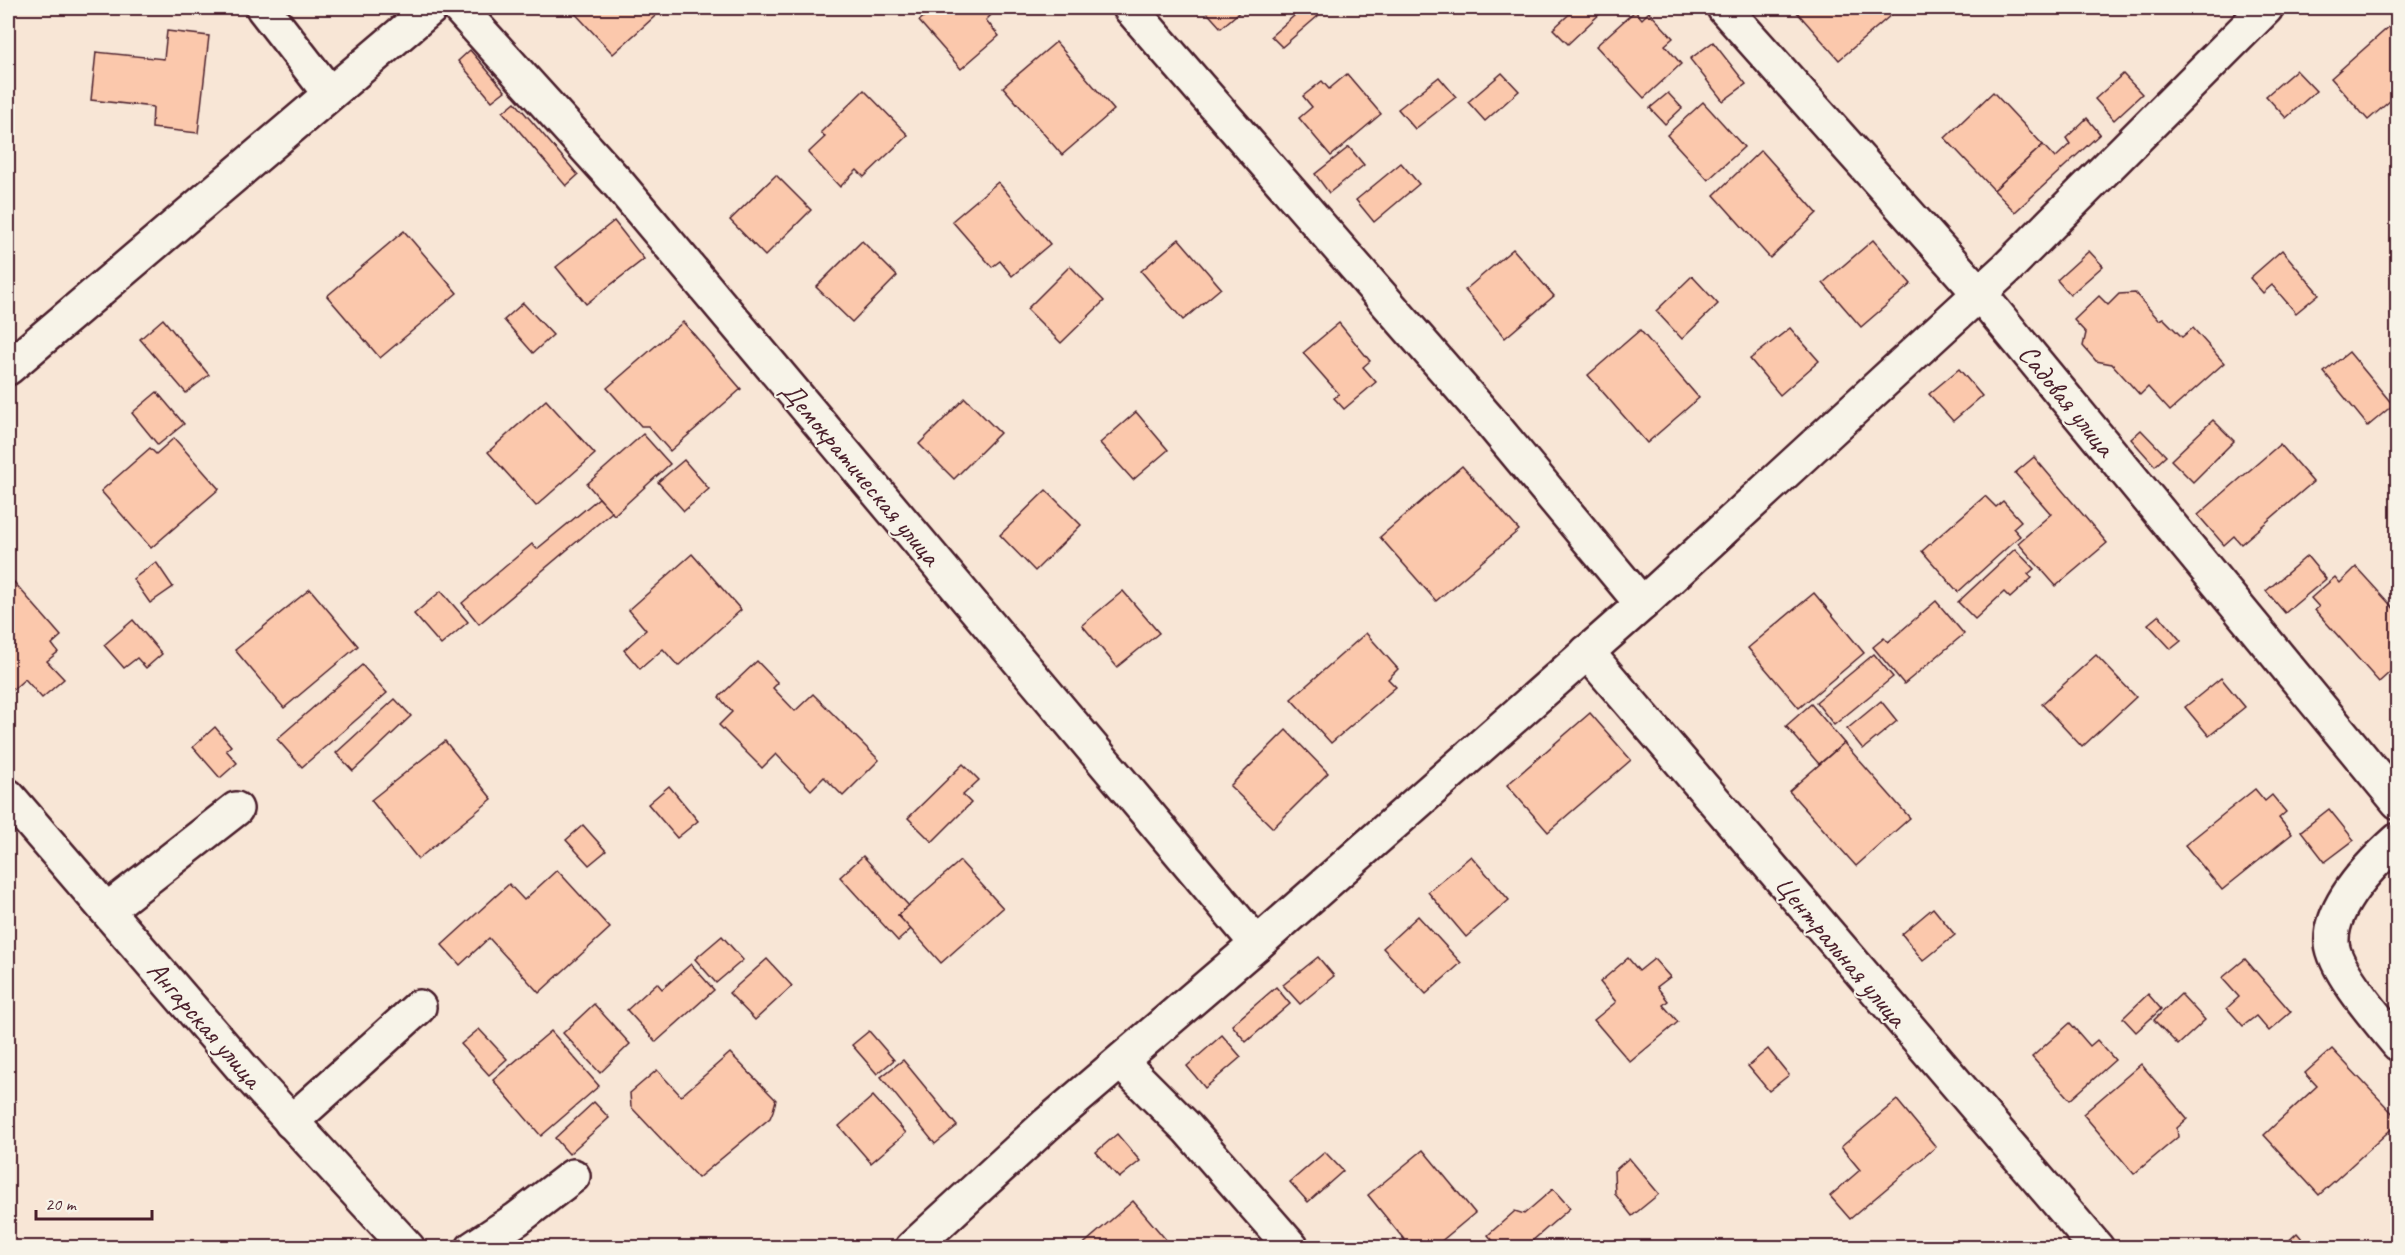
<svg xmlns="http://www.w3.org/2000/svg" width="2405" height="1255" font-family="Caveat,sans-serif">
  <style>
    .building { fill: #fbc8ac; stroke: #4a1f2b; stroke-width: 1.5 }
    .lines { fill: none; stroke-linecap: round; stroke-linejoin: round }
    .minor-casing { stroke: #4a1f2b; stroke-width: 38 }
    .minor { stroke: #f7f3e8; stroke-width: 33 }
    .labels { text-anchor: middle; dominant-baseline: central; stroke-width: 4.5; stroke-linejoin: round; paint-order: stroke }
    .street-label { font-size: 28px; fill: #4a1f2b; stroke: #f7f3e8 }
  </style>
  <rect width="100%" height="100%" fill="#f8e6d6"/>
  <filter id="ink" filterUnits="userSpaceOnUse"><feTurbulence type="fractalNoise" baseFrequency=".0167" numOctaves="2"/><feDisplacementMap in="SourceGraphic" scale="12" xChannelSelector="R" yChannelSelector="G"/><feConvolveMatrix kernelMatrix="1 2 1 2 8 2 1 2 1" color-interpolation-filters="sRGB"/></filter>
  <g filter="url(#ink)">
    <!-- building -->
    <g class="building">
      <polygon points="570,8 664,8 613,54"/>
      <polygon points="934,8 986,8 992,14 986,20 999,36 961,69 919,21"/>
      <polygon points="1203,8 1244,8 1221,28"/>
      <polygon points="1303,8 1311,8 1318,16 1282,47 1271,36"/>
      <polygon points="1576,8 1606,8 1568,44 1553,29"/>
      <polygon points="1799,8 1899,8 1839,60 1795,10"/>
      <polygon points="1635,11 1642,19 1649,12 1673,38 1665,45 1681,64 1644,98 1596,46"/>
      <polygon points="2391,25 2398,31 2398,94 2368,120 2331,78"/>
      <polygon points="167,31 209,36 198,133 152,128 153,107 91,100 96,52 164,59"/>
      <polygon points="1056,42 1114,110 1062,155 1003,87"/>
      <polygon points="1713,42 1746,84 1723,101 1690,59"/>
      <polygon points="470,50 505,91 492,101 458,61"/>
      <polygon points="2296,70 2316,91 2286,118 2266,96"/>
      <polygon points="1502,73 1519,91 1485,121 1468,102"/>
      <polygon points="1347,74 1381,114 1331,156 1299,118 1312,107 1303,96 1322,81 1329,89"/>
      <polygon points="2123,74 2142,94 2114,120 2095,99"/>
      <polygon points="1439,77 1456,97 1415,129 1398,109"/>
      <polygon points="864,90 908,135 864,177 857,170 840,187 808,153 825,137 821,132"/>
      <polygon points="1993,92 2043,145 1994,190 1945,138"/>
      <polygon points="1668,93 1682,108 1665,124 1650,108"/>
      <polygon points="515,102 578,175 566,186 503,112"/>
      <polygon points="1703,102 1744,147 1708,180 1667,135"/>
      <polygon points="2087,118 2100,134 2015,212 1994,190 2043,145 2055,158 2070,144 2066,138"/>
      <polygon points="1349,147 1364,165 1329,193 1315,174"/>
      <polygon points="1761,150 1817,213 1770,258 1714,195"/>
      <polygon points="1401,163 1419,184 1374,222 1356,200"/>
      <polygon points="776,175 811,210 765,256 730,220"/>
      <polygon points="998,182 1050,244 1012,276 1000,261 992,267 952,221"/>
      <polygon points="614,221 644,259 586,304 556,267"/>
      <polygon points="404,231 457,293 380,358 327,296"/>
      <polygon points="1179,239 1221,288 1183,320 1141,271"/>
      <polygon points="1873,240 1911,284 1861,327 1823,283"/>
      <polygon points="862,241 897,276 852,322 816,287"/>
      <polygon points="1513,249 1554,296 1505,338 1465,290"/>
      <polygon points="2282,250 2319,294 2296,313 2272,285 2263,293 2250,278"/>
      <polygon points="2089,251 2103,266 2070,295 2057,280"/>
      <polygon points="1070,266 1104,301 1061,343 1027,309"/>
      <polygon points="1692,276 1718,304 1682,339 1656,311"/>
      <polygon points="2135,293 2159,320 2163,318 2182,337 2193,328 2224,363 2170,411 2148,387 2140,395 2112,364 2096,361 2083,346 2086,333 2074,320 2099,296 2108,305 2119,294"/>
      <polygon points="523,303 553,335 533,353 504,320"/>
      <polygon points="163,319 209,375 186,393 140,339"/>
      <polygon points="683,322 741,389 670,451 648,426 641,426 607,388"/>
      <polygon points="1339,323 1370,361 1363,367 1376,382 1344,409 1334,398 1339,394 1303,353"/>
      <polygon points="1790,328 1819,361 1780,395 1750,359"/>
      <polygon points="1640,330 1699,398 1647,443 1588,375"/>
      <polygon points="2349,352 2393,405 2368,426 2324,372"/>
      <polygon points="1959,369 1982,396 1953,421 1929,394"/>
      <polygon points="157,392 184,424 158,445 132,413"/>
      <polygon points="965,398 1000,433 954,479 919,444"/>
      <polygon points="546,400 595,454 536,506 488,452"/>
      <polygon points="1136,412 1168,450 1133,480 1100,443"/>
      <polygon points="2213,420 2234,441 2193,482 2171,460"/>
      <polygon points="2141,430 2166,456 2155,466 2131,439"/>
      <polygon points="643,434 670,464 614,515 587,484"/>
      <polygon points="174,438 219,489 151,548 101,491 150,448 156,454"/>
      <polygon points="2280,444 2313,482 2241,544 2234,536 2224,545 2198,515"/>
      <polygon points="2034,457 2107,543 2056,586 2018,543 2051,514 2015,473"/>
      <polygon points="684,460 709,489 684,511 658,482"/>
      <polygon points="1462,466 1519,530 1436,601 1380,537"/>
      <polygon points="1046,490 1081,525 1035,571 1000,535"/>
      <polygon points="1985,496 1996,507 2003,501 2021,521 2013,528 2020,536 1958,592 1922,551"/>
      <polygon points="599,498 612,512 479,624 462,603 532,544 537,549"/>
      <polygon points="2015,549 2034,569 2028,574 2032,578 2010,598 2004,592 1975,619 1958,602"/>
      <polygon points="692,554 741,610 678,666 663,649 640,669 624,650 646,630 629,610"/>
      <polygon points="2307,556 2326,579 2285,613 2266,591"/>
      <polygon points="156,562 173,587 150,603 133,579"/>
      <polygon points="2356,567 2398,613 2398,665 2379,682 2315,610 2319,607 2311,598 2335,577 2340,583"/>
      <polygon points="14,582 61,636 52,644 58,652 47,661 64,679 42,698 25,679 8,694 8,589"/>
      <polygon points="310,589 358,646 284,708 235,650"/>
      <polygon points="441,591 468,622 441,645 414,614"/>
      <polygon points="1123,591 1159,633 1117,667 1082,625"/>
      <polygon points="1814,593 1864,653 1799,708 1748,648"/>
      <polygon points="1936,601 1964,634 1904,684 1873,647 1884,638 1888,642"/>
      <polygon points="2159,615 2181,641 2171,649 2148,624"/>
      <polygon points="133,620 162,654 146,668 137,658 124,668 104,645"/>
      <polygon points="1366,633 1398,669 1388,679 1396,687 1331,743 1291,699"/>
      <polygon points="1874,654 1893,677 1834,725 1816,702"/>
      <polygon points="2096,655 2136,697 2082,747 2042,704"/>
      <polygon points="757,661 778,683 773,688 795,711 813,694 879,760 843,796 824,777 811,790 776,754 762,768 719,725 732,712 719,697"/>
      <polygon points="362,665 387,693 302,767 277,739"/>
      <polygon points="2221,678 2245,707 2209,736 2185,707"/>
      <polygon points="395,699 411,716 353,771 336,753"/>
      <polygon points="1881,701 1897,721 1863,749 1847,729"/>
      <polygon points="1811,704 1844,743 1819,764 1786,726"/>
      <polygon points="1590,713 1631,760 1548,832 1507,785"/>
      <polygon points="215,727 231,746 226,750 237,763 220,778 193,747"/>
      <polygon points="1286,730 1328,773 1273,828 1230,786"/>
      <polygon points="445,741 492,799 418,859 371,800"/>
      <polygon points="1844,743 1910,818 1856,866 1789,791"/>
      <polygon points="963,764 979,780 963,795 971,803 932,842 908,818"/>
      <polygon points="669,786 698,821 677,838 648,804"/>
      <polygon points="2255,789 2265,801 2272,795 2286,812 2279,818 2292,834 2222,890 2185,845"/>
      <polygon points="2329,809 2354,840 2325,862 2301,831"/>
      <polygon points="583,825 606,851 589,865 566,840"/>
      <polygon points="863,856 909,906 898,915 911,929 898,941 840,877"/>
      <polygon points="1471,856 1509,900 1466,937 1428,892"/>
      <polygon points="960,861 1003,908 941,963 898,915"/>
      <polygon points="557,870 610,928 539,993 489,938 460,965 442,945 509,884 524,900"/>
      <polygon points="1933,908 1955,935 1923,961 1902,934"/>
      <polygon points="1418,916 1461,963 1426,994 1383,948"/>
      <polygon points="722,936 743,960 716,983 695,959"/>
      <polygon points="1318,957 1334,976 1300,1004 1283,985"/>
      <polygon points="1628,958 1639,971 1654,959 1670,977 1657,987 1668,1001 1663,1005 1678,1022 1630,1062 1594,1020 1616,1002 1600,982"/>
      <polygon points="767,959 792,986 755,1020 729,993"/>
      <polygon points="2245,959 2291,1012 2269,1031 2256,1016 2243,1026 2227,1008 2239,997 2222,978"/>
      <polygon points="691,964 714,990 656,1042 627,1010 657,983 662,989"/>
      <polygon points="1276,987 1290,1004 1246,1042 1232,1025"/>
      <polygon points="2148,994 2161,1009 2136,1032 2123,1018"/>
      <polygon points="2181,994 2205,1020 2178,1045 2154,1020"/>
      <polygon points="594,1004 630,1044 600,1073 563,1033"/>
      <polygon points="2070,1023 2090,1046 2097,1040 2115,1060 2070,1100 2032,1057"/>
      <polygon points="479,1029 507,1059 489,1075 461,1044"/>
      <polygon points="551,1031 599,1086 541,1136 493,1080"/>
      <polygon points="869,1031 894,1060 877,1074 852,1045"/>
      <polygon points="1222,1035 1241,1057 1205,1088 1187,1066"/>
      <polygon points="1768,1049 1789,1075 1769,1091 1748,1066"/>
      <polygon points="2332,1049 2398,1119 2398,1123 2319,1195 2264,1135 2317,1086 2305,1073"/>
      <polygon points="730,1053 776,1100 773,1111 770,1118 698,1178 631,1107 630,1093 657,1070 681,1096"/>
      <polygon points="903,1060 957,1126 935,1144 881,1077"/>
      <polygon points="2141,1064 2187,1119 2177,1128 2178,1137 2134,1174 2083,1114"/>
      <polygon points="873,1096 906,1133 871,1163 839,1126"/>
      <polygon points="1897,1100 1936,1147 1850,1219 1830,1196 1860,1170 1841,1147"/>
      <polygon points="594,1102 609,1118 569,1154 555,1138"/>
      <polygon points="1117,1134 1140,1161 1119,1178 1096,1152"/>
      <polygon points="1423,1150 1475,1213 1433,1248 1411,1248 1368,1195"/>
      <polygon points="1325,1152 1343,1171 1308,1202 1290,1182"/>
      <polygon points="1629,1158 1659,1194 1632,1216 1615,1194 1614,1171"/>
      <polygon points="1553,1189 1570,1208 1524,1248 1499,1248 1488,1235 1515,1211 1524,1214"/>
      <polygon points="1133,1201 1173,1248 1079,1248"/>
      <polygon points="2297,1233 2310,1248 2281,1248"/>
    </g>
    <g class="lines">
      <!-- minor casing -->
      <g class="minor-casing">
        <g id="minor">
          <polyline points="263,8 329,93"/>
          <polyline points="459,8 617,182 1257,944"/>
          <polyline points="1130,8 1489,420 1642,604"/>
          <polyline points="1724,8 1979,293 2398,802"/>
          <polyline points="8,368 431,8"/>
          <polyline points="1587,652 2097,1248"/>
          <polyline points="8,796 244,1070 408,1248"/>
          <path d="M2398,840C2371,864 2330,906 2332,943C2334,970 2380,1022 2398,1044"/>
          <polyline points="107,910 236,809"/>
          <polyline points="1121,1062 1187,1128 1292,1248"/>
          <polyline points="291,1122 419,1007"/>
          <polyline points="473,1248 517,1219 573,1176"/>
          <polyline points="912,1248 1047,1124 1257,944 1642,604 2007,268 2266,8"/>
        </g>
      </g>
      <!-- minor -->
      <use href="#minor" class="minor"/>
    </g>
  </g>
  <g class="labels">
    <!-- street labels -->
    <g class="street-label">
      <text transform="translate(2067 400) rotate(51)">Садовая улица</text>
      <text transform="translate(861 473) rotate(50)">Демократическая улица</text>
      <text transform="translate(1841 951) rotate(50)">Центральная улица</text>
      <text transform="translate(205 1024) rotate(49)">Ангарская улица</text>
    </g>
  </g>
  <!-- margin -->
  <rect width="2405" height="1255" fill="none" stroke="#f7f3e8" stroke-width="30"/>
  <rect x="15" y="15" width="2375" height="1225" fill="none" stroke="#4a1f2b" stroke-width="2" filter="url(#ink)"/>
  <!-- scale -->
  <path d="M36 1210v9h116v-9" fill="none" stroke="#4a1f2b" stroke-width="3"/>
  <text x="45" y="1210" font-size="18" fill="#4a1f2b" stroke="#f7f3e8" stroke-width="4.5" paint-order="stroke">20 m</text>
</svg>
